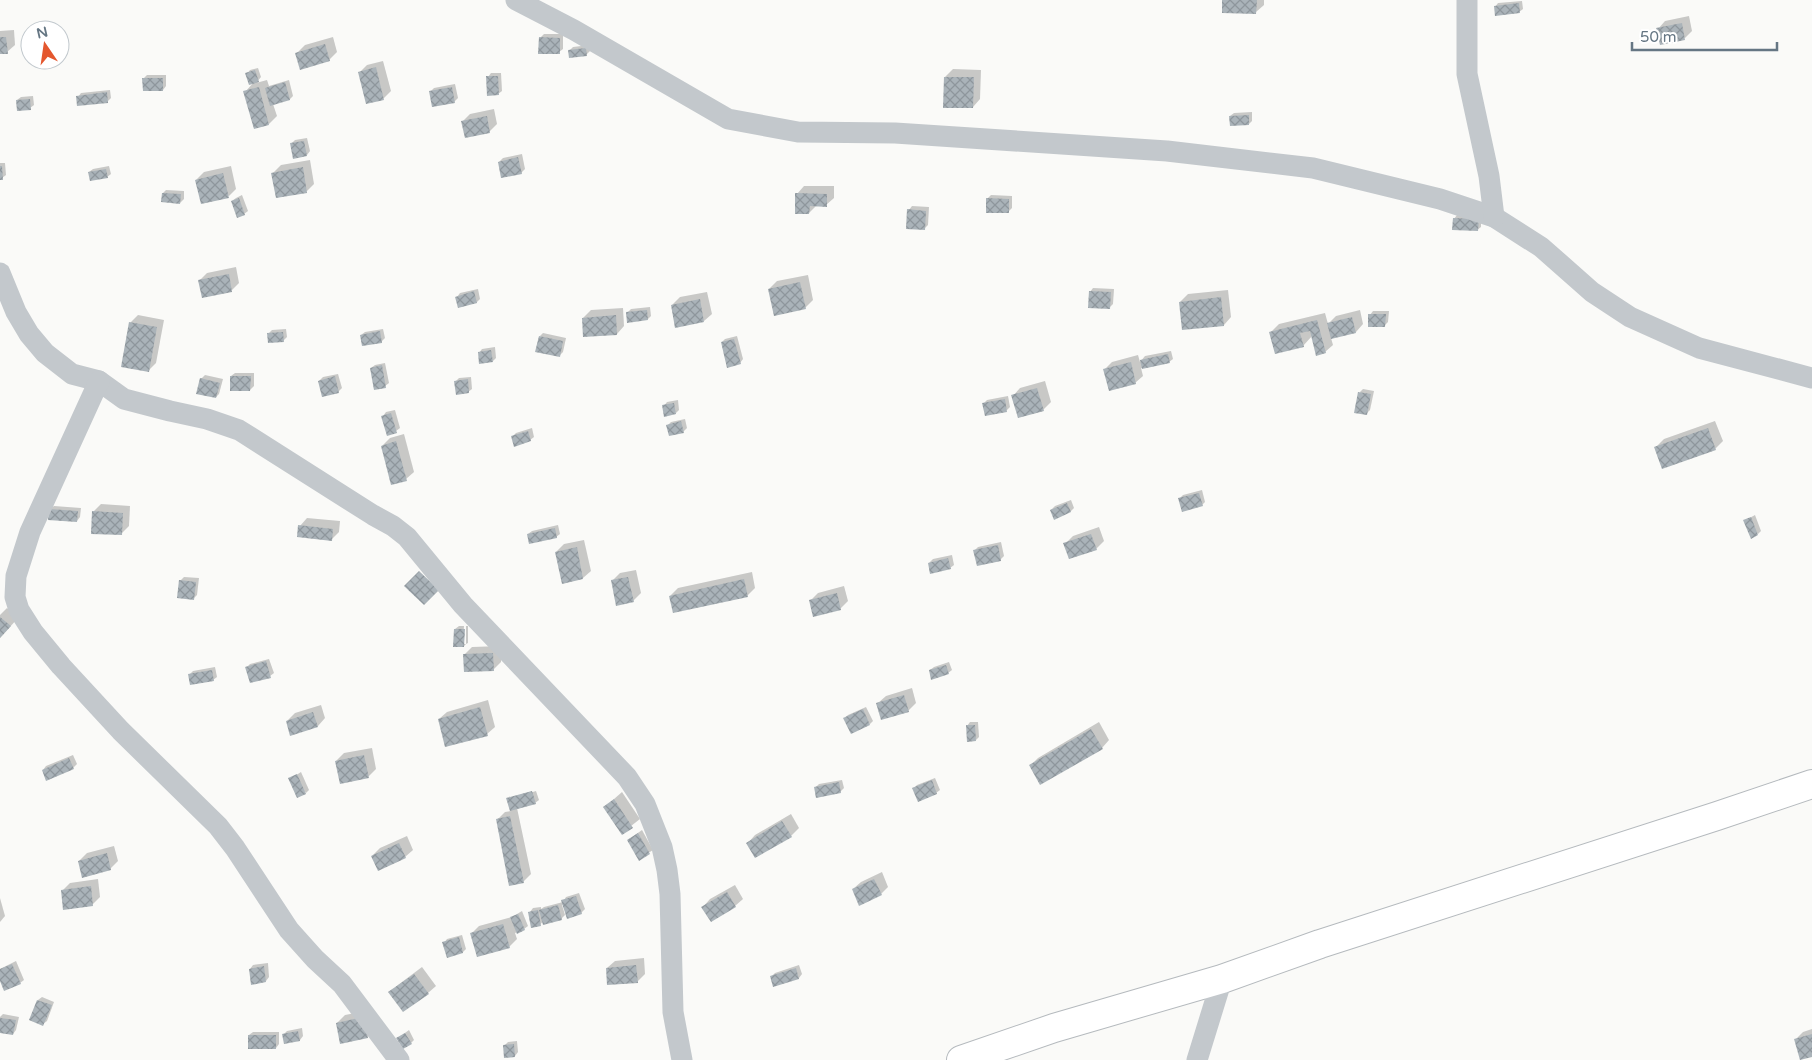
<svg xmlns="http://www.w3.org/2000/svg" width="1812" height="1060" font-family="'Varela Round',sans-serif">
  <style>
    .shadow { fill: #0003 }
    .building { fill: url(#building-cross-hatch) }
    .lines { fill: none; stroke-linecap: round; stroke-linejoin: round }
    .major-casing { stroke: #b5babe; stroke-width: 30 }
    .minor { stroke: #c3c8cc; stroke-width: 21 }
    .major { stroke: #fff; stroke-width: 28 }
  </style>
  <defs>
    <pattern id="building-cross-hatch" width="8" height="8" patternUnits="userSpaceOnUse" patternTransform="scale(1.25)"><rect width="8" height="8" fill="#aab3b9"/><path d="M0 0l8 8M0 8l8-8" fill="none" stroke="#8e969c"/></pattern>
  </defs>
  <rect width="100%" height="100%" fill="#fafaf8"/>
  <!-- shadow -->
  <g class="shadow">
    <polygon points="1223,0 1264,0 1264,5 1256,12"/>
    <polygon points="1522,1 1523,9 1519,12 1495,7 1498,3"/>
    <polygon points="1689,16 1692,31 1685,38 1658,29 1665,21"/>
    <polygon points="14,30 15,45 7,52 0,53 0,31"/>
    <polygon points="544,34 563,34 563,49 559,52 540,38"/>
    <polygon points="333,37 337,52 329,60 297,53 305,45"/>
    <polygon points="590,45 590,51 586,55 570,50 573,47"/>
    <polygon points="383,61 391,91 383,99 359,73 367,65"/>
    <polygon points="258,68 261,77 256,83 267,80 269,86 289,80 293,96 290,99 273,104 277,116 269,124 255,128 245,92 254,82 247,74 250,70"/>
    <polygon points="953,69 981,70 980,99 973,107 945,77"/>
    <polygon points="491,73 501,73 502,91 498,94 488,77"/>
    <polygon points="147,75 166,75 166,86 163,90 143,79"/>
    <polygon points="455,84 458,98 454,102 430,92 434,88"/>
    <polygon points="110,90 111,98 107,102 78,97 81,93"/>
    <polygon points="33,96 34,105 30,108 17,100 21,97"/>
    <polygon points="494,109 497,124 489,132 463,121 470,114"/>
    <polygon points="1252,112 1252,121 1249,124 1230,116 1234,113"/>
    <polygon points="307,138 310,151 307,155 291,144 295,140"/>
    <polygon points="522,154 525,169 521,173 499,162 503,158"/>
    <polygon points="310,160 314,184 306,192 273,173 281,165"/>
    <polygon points="0,163 5,163 6,175 2,178 0,178"/>
    <polygon points="109,166 111,174 107,177 89,172 93,169"/>
    <polygon points="231,166 236,189 229,196 196,180 204,172"/>
    <polygon points="804,186 834,186 834,198 826,205 817,205 809,213 797,194"/>
    <polygon points="166,190 184,191 184,199 180,203 163,193"/>
    <polygon points="242,195 248,211 244,214 232,201 236,198"/>
    <polygon points="991,195 1012,196 1012,208 1008,212 987,199"/>
    <polygon points="912,206 929,207 928,225 924,229 909,210"/>
    <polygon points="1457,215 1481,216 1481,227 1477,230 1454,219"/>
    <polygon points="236,267 239,283 232,290 203,296 199,281 207,273"/>
    <polygon points="808,275 813,300 805,308 769,289 777,281"/>
    <polygon points="1093,288 1114,289 1113,304 1109,308 1090,292"/>
    <polygon points="478,289 480,299 477,302 459,306 457,297 460,293"/>
    <polygon points="1228,290 1231,317 1224,325 1180,302 1188,294"/>
    <polygon points="707,292 712,314 704,321 672,305 680,297"/>
    <polygon points="650,307 651,316 648,319 627,313 631,309"/>
    <polygon points="623,308 624,326 617,334 583,318 591,310"/>
    <polygon points="1360,310 1363,324 1356,332 1331,338 1333,345 1325,352 1312,336 1303,346 1271,332 1279,324 1325,313 1328,324 1336,316"/>
    <polygon points="1373,311 1389,311 1388,322 1385,325 1370,315"/>
    <polygon points="138,315 164,320 156,363 148,371 130,323"/>
    <polygon points="286,329 287,337 283,341 268,334 272,330"/>
    <polygon points="383,329 385,338 381,342 361,335 365,332"/>
    <polygon points="543,333 566,338 563,352 559,356 540,336"/>
    <polygon points="737,336 743,359 740,363 722,342 725,339"/>
    <polygon points="495,347 496,358 493,361 479,353 482,349"/>
    <polygon points="1171,351 1173,359 1169,362 1141,368 1143,376 1135,383 1104,370 1112,362 1138,355 1140,362 1145,356"/>
    <polygon points="385,363 389,383 385,386 371,368 375,365"/>
    <polygon points="235,373 254,373 254,386 250,390 231,376"/>
    <polygon points="338,374 342,388 338,392 319,381 323,377"/>
    <polygon points="205,375 223,379 219,394 216,397 201,379"/>
    <polygon points="471,377 472,389 468,392 456,381 459,378"/>
    <polygon points="1045,381 1051,402 1043,410 1013,396 1020,388"/>
    <polygon points="1363,389 1374,391 1370,410 1366,414 1360,392"/>
    <polygon points="1008,396 1010,407 1007,410 986,415 984,403 987,400"/>
    <polygon points="678,400 679,410 676,413 664,406 667,402"/>
    <polygon points="395,410 400,428 396,431 383,416 386,412"/>
    <polygon points="685,419 687,428 683,432 668,425 671,422"/>
    <polygon points="1715,421 1723,441 1715,449 1656,447 1664,439"/>
    <polygon points="532,428 534,437 530,440 513,436 516,433"/>
    <polygon points="404,434 414,472 406,479 382,446 390,438"/>
    <polygon points="1202,490 1205,502 1202,505 1179,499 1183,495"/>
    <polygon points="1071,500 1074,508 1071,511 1051,510 1055,506"/>
    <polygon points="101,504 130,506 129,526 121,534 93,512"/>
    <polygon points="54,506 81,508 80,517 77,521 50,509"/>
    <polygon points="1755,515 1761,531 1758,534 1744,521"/>
    <polygon points="307,518 340,521 339,532 331,540 300,526"/>
    <polygon points="558,525 560,534 556,537 528,534 532,531"/>
    <polygon points="1099,527 1104,541 1096,549 1065,544 1073,536"/>
    <polygon points="584,540 591,571 583,578 556,552 564,544"/>
    <polygon points="1001,542 1004,556 1001,559 975,550 978,547"/>
    <polygon points="952,555 954,565 950,568 929,563 933,559"/>
    <polygon points="636,570 641,593 633,601 612,581 620,573"/>
    <polygon points="752,572 755,588 747,596 670,596 678,588"/>
    <polygon points="184,577 199,578 197,595 194,598 180,581"/>
    <polygon points="844,586 848,601 841,608 814,616 810,601 818,593"/>
    <polygon points="7,608 18,618 0,638 0,615"/>
    <polygon points="459,626 464,626 463,644 466,644 464,646 455,629"/>
    <polygon points="466,626 468,626 468,643 466,644"/>
    <polygon points="501,646 501,662 493,670 464,655 472,647"/>
    <polygon points="269,659 274,673 270,676 247,667 250,664"/>
    <polygon points="949,662 952,670 948,673 930,670 934,667"/>
    <polygon points="215,667 217,677 213,680 189,675 193,671"/>
    <polygon points="912,688 916,703 908,711 878,703 886,696"/>
    <polygon points="488,700 495,727 487,734 439,719 447,712"/>
    <polygon points="321,705 325,718 318,726 287,721 295,713"/>
    <polygon points="866,707 873,721 870,724 845,718 848,715"/>
    <polygon points="970,722 978,722 979,737 976,740 967,726"/>
    <polygon points="1099,722 1109,740 1102,748 1030,766 1038,758"/>
    <polygon points="372,748 376,769 368,777 336,761 344,753"/>
    <polygon points="73,755 77,764 73,768 43,770 46,766"/>
    <polygon points="301,772 309,790 306,793 290,779"/>
    <polygon points="935,778 940,790 936,793 914,788 917,785"/>
    <polygon points="842,780 844,788 840,792 815,788 819,784"/>
    <polygon points="536,791 539,800 535,803 517,808 531,874 523,882 497,820 505,812 511,811 508,799 510,796 510,799"/>
    <polygon points="622,792 640,819 622,833 605,807"/>
    <polygon points="791,814 799,828 791,836 748,843 755,835"/>
    <polygon points="642,830 653,850 639,859 628,840"/>
    <polygon points="407,836 413,850 405,857 372,856 380,848"/>
    <polygon points="114,846 118,861 110,869 79,861 87,853"/>
    <polygon points="882,872 888,887 881,894 853,889 861,882"/>
    <polygon points="98,879 100,897 92,905 62,891 70,883"/>
    <polygon points="735,885 743,899 735,906 703,907 710,899"/>
    <polygon points="579,893 585,909 581,913 564,904 562,905 565,915 561,919 543,921 540,925 530,912 533,908 541,907 541,909 544,907 563,902 566,897"/>
    <polygon points="0,898 5,916 0,922"/>
    <polygon points="522,911 528,926 524,929 515,933 517,939 509,947 471,934 479,926 512,917"/>
    <polygon points="462,935 466,949 463,952 448,956 444,943 447,939"/>
    <polygon points="644,958 645,974 637,982 607,968 615,961"/>
    <polygon points="16,961 24,980 20,983 0,978 0,969"/>
    <polygon points="268,963 269,977 266,981 250,969 253,965"/>
    <polygon points="799,965 802,974 799,978 774,986 771,977 775,973"/>
    <polygon points="422,967 436,986 428,993 390,992 398,985"/>
    <polygon points="42,997 54,1002 47,1021 43,1024 38,1000"/>
    <polygon points="371,1010 375,1029 367,1037 337,1023 345,1015"/>
    <polygon points="3,1014 19,1017 16,1030 13,1034 0,1031 0,1017"/>
    <polygon points="302,1028 303,1036 300,1040 284,1034 287,1031"/>
    <polygon points="1812,1029 1812,1056 1796,1039 1803,1032"/>
    <polygon points="409,1030 414,1040 411,1043 398,1038"/>
    <polygon points="253,1032 279,1032 279,1044 276,1048 249,1035"/>
    <polygon points="517,1041 518,1052 515,1056 504,1046 508,1042"/>
  </g>
  <!-- building -->
  <g class="building">
    <polygon points="1222,0 1257,0 1256,14 1222,13"/>
    <polygon points="1519,3 1520,13 1495,16 1494,6"/>
    <polygon points="1682,23 1685,40 1660,45 1656,28"/>
    <polygon points="0,37 6,37 8,54 0,54"/>
    <polygon points="539,37 560,38 560,54 538,54"/>
    <polygon points="325,44 330,61 300,70 295,53"/>
    <polygon points="586,48 587,56 569,58 568,50"/>
    <polygon points="376,67 384,100 366,104 358,72"/>
    <polygon points="255,70 259,82 249,85 245,73"/>
    <polygon points="486,76 498,76 499,95 487,96"/>
    <polygon points="944,77 974,77 973,108 943,108"/>
    <polygon points="142,78 163,78 163,91 143,91"/>
    <polygon points="285,82 290,100 270,106 265,88"/>
    <polygon points="259,87 269,125 254,129 243,91"/>
    <polygon points="452,87 455,103 432,107 429,91"/>
    <polygon points="107,92 108,103 77,106 76,96"/>
    <polygon points="30,99 31,110 17,111 16,100"/>
    <polygon points="1249,115 1249,125 1230,126 1229,116"/>
    <polygon points="487,116 490,133 465,138 461,121"/>
    <polygon points="304,141 307,156 293,159 290,143"/>
    <polygon points="518,157 522,174 501,178 498,162"/>
    <polygon points="0,166 2,166 3,180 0,180"/>
    <polygon points="303,167 307,193 276,198 271,173"/>
    <polygon points="106,169 108,178 90,181 88,172"/>
    <polygon points="223,173 229,198 201,204 195,180"/>
    <polygon points="162,193 181,194 180,204 161,202"/>
    <polygon points="795,193 827,194 827,207 810,206 809,214 795,214"/>
    <polygon points="239,198 245,215 237,218 231,201"/>
    <polygon points="986,198 1009,199 1009,213 986,213"/>
    <polygon points="907,209 926,211 925,230 906,229"/>
    <polygon points="1453,218 1479,219 1478,231 1452,230"/>
    <polygon points="229,274 232,292 202,298 198,280"/>
    <polygon points="800,282 806,309 774,316 768,289"/>
    <polygon points="474,291 477,303 458,308 455,297"/>
    <polygon points="1089,291 1111,292 1110,309 1088,308"/>
    <polygon points="1221,297 1224,326 1182,330 1179,302"/>
    <polygon points="700,299 704,322 675,328 671,305"/>
    <polygon points="647,310 648,320 627,323 626,312"/>
    <polygon points="1368,314 1386,314 1385,327 1368,327"/>
    <polygon points="616,315 617,335 583,337 582,318"/>
    <polygon points="1352,317 1356,333 1331,339 1327,323"/>
    <polygon points="1317,320 1326,353 1316,356 1310,331 1300,333 1304,347 1275,354 1269,332"/>
    <polygon points="129,322 157,327 149,372 121,367"/>
    <polygon points="380,331 382,343 362,346 360,335"/>
    <polygon points="283,332 284,342 268,343 267,333"/>
    <polygon points="539,336 563,341 560,357 535,352"/>
    <polygon points="734,339 741,364 727,368 721,342"/>
    <polygon points="491,350 493,362 479,364 478,352"/>
    <polygon points="1168,354 1170,363 1142,369 1140,360"/>
    <polygon points="1131,362 1136,384 1109,391 1103,369"/>
    <polygon points="382,365 386,388 374,390 370,368"/>
    <polygon points="230,376 251,376 250,391 230,391"/>
    <polygon points="335,376 339,393 322,397 318,381"/>
    <polygon points="200,378 220,383 216,398 196,394"/>
    <polygon points="468,379 469,393 456,395 454,381"/>
    <polygon points="1037,388 1044,411 1018,418 1011,395"/>
    <polygon points="1358,392 1371,394 1367,415 1354,413"/>
    <polygon points="1005,399 1007,412 985,416 982,403"/>
    <polygon points="674,403 676,414 664,417 662,405"/>
    <polygon points="391,413 397,433 387,436 381,416"/>
    <polygon points="681,421 684,433 669,436 666,425"/>
    <polygon points="1708,428 1716,450 1662,469 1654,447"/>
    <polygon points="528,431 531,441 514,447 511,436"/>
    <polygon points="396,441 407,481 391,485 381,446"/>
    <polygon points="1199,493 1203,506 1182,512 1178,498"/>
    <polygon points="1067,503 1071,512 1054,520 1050,510"/>
    <polygon points="49,509 78,511 77,522 48,520"/>
    <polygon points="92,511 123,513 122,535 91,534"/>
    <polygon points="1751,517 1758,535 1751,539 1743,520"/>
    <polygon points="298,525 333,529 332,541 297,537"/>
    <polygon points="555,528 557,538 529,544 527,534"/>
    <polygon points="1091,534 1097,550 1069,559 1063,543"/>
    <polygon points="998,545 1001,561 977,566 973,550"/>
    <polygon points="577,547 583,579 562,584 555,552"/>
    <polygon points="948,558 951,569 930,574 928,563"/>
    <polygon points="419,571 439,590 424,605 404,586"/>
    <polygon points="628,577 634,602 616,606 611,580"/>
    <polygon points="744,579 748,597 673,613 669,596"/>
    <polygon points="179,580 196,582 194,600 177,598"/>
    <polygon points="837,593 841,610 813,617 809,600"/>
    <polygon points="0,617 11,626 0,638"/>
    <polygon points="454,629 465,629 464,647 453,647"/>
    <polygon points="493,653 494,671 464,672 463,654"/>
    <polygon points="266,661 271,678 250,683 245,667"/>
    <polygon points="946,665 949,674 931,680 929,670"/>
    <polygon points="212,670 214,681 190,685 188,674"/>
    <polygon points="904,695 909,712 881,720 876,703"/>
    <polygon points="480,707 488,736 445,747 438,719"/>
    <polygon points="863,709 870,725 851,734 843,718"/>
    <polygon points="313,712 318,727 290,736 286,721"/>
    <polygon points="966,725 975,725 976,741 967,742"/>
    <polygon points="1091,729 1103,749 1040,785 1029,765"/>
    <polygon points="364,755 369,778 340,784 335,761"/>
    <polygon points="69,758 74,769 46,781 42,770"/>
    <polygon points="297,774 306,794 297,798 288,778"/>
    <polygon points="932,780 937,794 918,802 912,788"/>
    <polygon points="839,782 841,793 816,798 814,787"/>
    <polygon points="532,791 536,804 510,811 506,798"/>
    <polygon points="614,799 633,828 622,835 603,807"/>
    <polygon points="510,816 524,883 509,886 496,819"/>
    <polygon points="782,821 792,837 755,858 746,843"/>
    <polygon points="638,833 650,854 639,861 627,840"/>
    <polygon points="399,843 406,858 378,871 371,856"/>
    <polygon points="107,853 111,870 82,878 78,861"/>
    <polygon points="874,879 882,895 859,906 852,889"/>
    <polygon points="91,886 93,906 63,910 61,890"/>
    <polygon points="727,892 736,907 711,922 701,907"/>
    <polygon points="576,896 582,914 567,919 561,900"/>
    <polygon points="558,905 562,920 543,925 539,910"/>
    <polygon points="538,910 541,926 531,928 528,912"/>
    <polygon points="518,914 525,930 517,934 510,917"/>
    <polygon points="503,924 510,948 477,957 470,933"/>
    <polygon points="459,937 463,953 447,958 442,942"/>
    <polygon points="12,964 21,984 4,991 0,981 0,969"/>
    <polygon points="636,965 638,983 607,985 606,968"/>
    <polygon points="264,966 266,982 251,985 249,969"/>
    <polygon points="796,968 799,979 773,987 770,976"/>
    <polygon points="414,974 429,994 403,1012 388,992"/>
    <polygon points="37,1000 52,1005 43,1026 29,1020"/>
    <polygon points="363,1017 368,1038 340,1044 336,1023"/>
    <polygon points="0,1018 16,1020 13,1035 0,1033"/>
    <polygon points="298,1031 300,1041 284,1044 282,1034"/>
    <polygon points="405,1033 412,1044 403,1049 396,1038"/>
    <polygon points="1812,1034 1812,1057 1800,1060 1794,1039"/>
    <rect x="248" y="1035" width="28" height="14"/>
    <polygon points="514,1044 515,1057 504,1058 503,1045"/>
  </g>
  <g class="lines">
    <!-- major casing -->
    <g class="major-casing">
      <polyline id="major" points="961,1060 1054,1028 1222,979 1320,944 1717,816 1812,784"/>
    </g>
    <!-- minor -->
    <g class="minor">
      <polyline points="516,0 574,30 728,119 798,132 895,133 1167,151 1313,168 1440,199 1494,217 1541,247 1592,292 1630,317 1699,348 1812,378"/>
      <polyline points="1467,0 1467,74 1489,176 1494,217"/>
      <polyline points="0,273 16,312 29,334 45,353 72,374 99,381 124,399 170,411 207,419 239,430 373,515 393,526 407,537 463,605 627,777 645,804 662,847 667,870 670,894 673,1012 682,1060"/>
      <polyline points="99,381 30,532 16,576 15,597 19,610 33,632 61,666 121,731 218,826 235,848 289,930 315,959 342,984 399,1060"/>
      <polyline points="1197,1060 1222,979"/>
    </g>
    <!-- major -->
    <use href="#major" class="major"/>
  </g>
  <!-- north arrow -->
  <g transform="translate(45 45) rotate(347)"><circle r="24" fill="#ffffff" stroke="#c1c8cd"/>
  <path d="M0-4L9 19L0 12L-9 19Z" fill="#e4572e"/>
  <text y="-8" font-size="14" font-weight="bold" text-anchor="middle" fill="#657683">N</text>
  </g>
  <!-- scale -->
  <path d="M1632 42v8h145v-8" fill="none" stroke="#657683" stroke-width="2.5"/>
  <text x="1640" y="42" font-size="15" fill="#657683" stroke="#ffffff" stroke-width="4" paint-order="stroke">50 m</text>
</svg>
